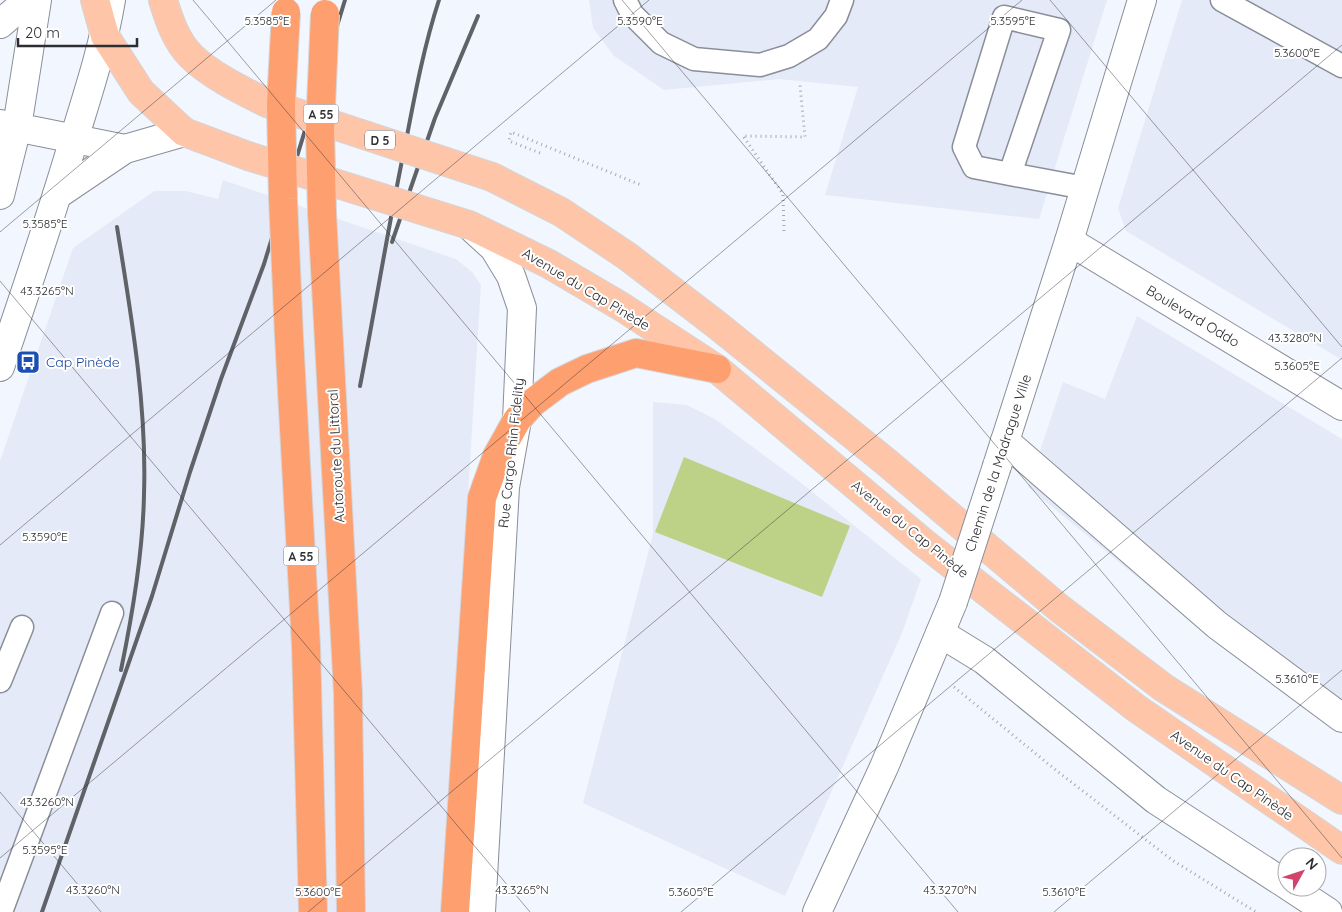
<svg xmlns="http://www.w3.org/2000/svg" width="1342" height="912" font-family="Quicksand,sans-serif">
  <style>
    .built { fill: #e5eaf9 }
    .green { fill: #bdd287 }
    .lines { fill: none; stroke-linecap: round; stroke-linejoin: round }
    .service-casing { stroke: #8a8e98; stroke-width: 25 }
    .minor-casing { stroke: #8a8e98; stroke-width: 30 }
    .tertiary-casing { stroke: #8a8e98; stroke-width: 30 }
    .primary-casing { stroke: #d5d5d6; stroke-width: 30 }
    .motorway-casing { stroke: #d5d5d6; stroke-width: 30 }
    .path { stroke: #a5a9af; stroke-width: 3; stroke-dasharray: 1 4; stroke-linecap: butt }
    .service { stroke: #fff; stroke-width: 22 }
    .minor { stroke: #fff; stroke-width: 28 }
    .tertiary { stroke: #fff; stroke-width: 28 }
    .primary { stroke: #fec5a9; stroke-width: 28 }
    .motorway { stroke: #fe9f70; stroke-width: 28 }
    .rail { stroke: #5f6267; stroke-width: 4 }
    .tertiary-bridge-casing { stroke: #8a8e98; stroke-width: 30; stroke-linecap: butt }
    .primary-bridge-casing { stroke: #d5d5d6; stroke-width: 30; stroke-linecap: butt }
    .motorway-bridge-casing { stroke: #d5d5d6; stroke-width: 30; stroke-linecap: butt }
    .tertiary-bridge { stroke: #fff; stroke-width: 28 }
    .primary-bridge { stroke: #fec5a9; stroke-width: 28 }
    .motorway-bridge { stroke: #fe9f70; stroke-width: 28 }
    .ticks { fill: none; stroke: #2c2e32; stroke-width: 1; stroke-opacity: 0.45 }
    .labels { text-anchor: middle; dominant-baseline: central; stroke-width: 4; stroke-linejoin: round; paint-order: stroke }
    .shield { fill: #fff; stroke: #6b6d70; stroke-width: 1 }
    .shield-label { font-size: 12px; font-weight: bold; fill: #2c2e32 }
    .street-label { font-size: 14px; fill: #2c2e32; stroke: #fff }
    .transit-label { font-size: 14px; fill: #164399; stroke: #fff; text-anchor: start }
    .ticks-label { font-size: 12px; text-anchor: middle; fill: #2c2e32; stroke: #fff; stroke-width: 4; stroke-linejoin: round; paint-order: stroke }
  </style>
  <rect width="100%" height="100%" fill="#f2f6fe"/>
  <!-- built -->
  <g class="built">
    <polygon points="589,0 1107,0 1039,219 825,195 858,87 779,79 664,90 614,56 593,28"/>
    <polygon points="1182,0 1342,0 1342,360 1126,231 1118,208"/>
    <polygon points="223,180 456,259 472,272 481,285 442,912 0,912 0,461 73,248 154,191 186,191 218,199"/>
    <polygon points="1137,316 1342,439 1342,732 1322,719 1206,634 1028,487 1063,382 1105,399"/>
    <polygon points="653,402 687,405 715,419 800,482 921,579 902,633 785,896 583,803 653,534"/>
  </g>
  <!-- green -->
  <polygon class="green" points="684,457 850,526 822,597 655,532"/>
  <g class="lines">
    <!-- service casing -->
    <g class="service-casing">
      <g id="service">
        <polyline points="625,0 632,14 661,43 694,59 760,65 789,56 818,39 836,16 842,0"/>
        <polyline points="1222,0 1342,66"/>
        <polyline points="1010,174 974,167 964,147 1004,17 1059,30 1010,174 1085,188"/>
        <polyline points="0,681 22,627"/>
        <polyline points="1,912 112,613"/>
      </g>
    </g>
    <!-- minor casing -->
    <g class="minor-casing">
      <g id="minor">
        <polyline points="0,24 28,0"/>
        <polyline points="0,124 125,149"/>
        <polyline points="1069,241 1342,406"/>
        <polyline points="1005,441 1217,625 1342,718"/>
        <polyline points="940,633 984,660 1156,800 1287,885"/>
        <polyline points="1290,887 1328,912"/>
      </g>
    </g>
    <!-- tertiary casing -->
    <g class="tertiary-casing">
      <g id="tertiary">
        <polyline points="0,195 17,127 37,0"/>
        <polyline points="57,195 125,149 184,132"/>
        <polyline points="472,228 494,248 511,276 522,308 517,420 505,487 481,912"/>
        <path d="M0,367C26,291 51,216 74,139C88,93 103,48 111,0"/>
        <polyline points="997,466 1069,241 1142,0"/>
        <polyline points="817,912 884,767 953,602"/>
      </g>
    </g>
    <!-- primary casing -->
    <g class="primary-casing">
      <g id="primary">
        <polyline points="95,0 105,36 141,92 184,132 248,156"/>
        <path d="M163,0C169,20 176,41 191,56C210,75 243,91 267,103"/>
        <polyline points="492,177 561,212 627,256 717,325 885,461 1059,608 1164,688 1342,800"/>
        <polyline points="469,225 549,264 622,307 717,369 924,543 1136,708 1342,850"/>
      </g>
    </g>
    <!-- motorway casing -->
    <g class="motorway-casing">
      <g id="motorway">
        <polyline points="322,213 348,693 351,912"/>
        <polyline points="455,912 482,498 497,456 517,420 532,403 560,382 587,369 636,353 717,369"/>
      </g>
    </g>
    <!-- path -->
    <g class="path">
      <polyline points="540,153 509,141 511,132 641,185"/>
      <polyline points="784,231 783,194 743,136 805,137 800,85"/>
      <polyline points="954,687 1057,771 1172,860 1256,912"/>
    </g>
    <!-- service -->
    <use href="#service" class="service"/>
    <!-- minor -->
    <use href="#minor" class="minor"/>
    <!-- tertiary -->
    <use href="#tertiary" class="tertiary"/>
    <!-- primary -->
    <use href="#primary" class="primary"/>
    <!-- motorway -->
    <use href="#motorway" class="motorway"/>
    <!-- rail -->
    <g class="rail">
      <path d="M117,227C131,314 147,405 144,494C143,553 133,612 121,670"/>
      <polyline points="392,242 435,118 478,16"/>
      <path d="M360,386C376,304 389,222 406,141C415,94 424,46 439,0"/>
      <polyline points="42,912 152,596 190,472 221,379 264,264 345,0"/>
    </g>
    <!-- tertiary-bridge casing -->
    <g class="tertiary-bridge-casing">
      <polyline id="tertiary-bridge" points="953,602 997,466"/>
    </g>
    <!-- primary-bridge casing -->
    <g class="primary-bridge-casing">
      <g id="primary-bridge">
        <polyline points="267,103 492,177"/>
        <polyline points="248,156 469,225"/>
      </g>
    </g>
    <!-- motorway-bridge casing -->
    <g class="motorway-bridge-casing">
      <g id="motorway-bridge">
        <polyline points="286,12 281,104 283,199 289,337 306,646 313,912"/>
        <polyline points="322,213 320,129 325,14"/>
      </g>
    </g>
    <!-- tertiary-bridge -->
    <use href="#tertiary-bridge" class="tertiary-bridge"/>
    <!-- primary-bridge -->
    <use href="#primary-bridge" class="primary-bridge"/>
    <!-- motorway-bridge -->
    <use href="#motorway-bridge" class="motorway-bridge"/>
  </g>
  <!-- ticks -->
  <path class="ticks" d="M193,0L958,912M622,0L1342,858M1050,0L1342,347M0,232L276,0M0,281L530,912M0,545L649,0M0,792L101,912M0,858L1022,0M308,912L1342,45M681,912L1342,358M1054,912L1342,670"/>
  <!-- icons -->
  <defs>
    <g id="bus-square" transform="scale(1.25)"><rect x="-9" y="-9" width="18" height="18" rx="4" fill="#1a4fb4" stroke="#fff"/><path d="M-5-6H5V4H4V6H2V4H-2V6H-4V4H-5ZM-3.5-4V0h7V-4ZM-3.5 1.2v1.5H-2V1.2ZM2 1.2v1.5H3.5V1.2Z" fill="#fff"/></g>
  </defs>
  <g fill-rule="evenodd">
    <use href="#bus-square" x="28" y="362"/>
  </g>
  <g class="labels">
    <!-- shield labels -->
    <g class="shield">
      <rect x="303.5" y="104.5" width="35" height="19" rx="4"/>
      <rect x="365" y="130.5" width="30" height="19" rx="4"/>
      <rect x="283.5" y="546.5" width="35" height="19" rx="4"/>
    </g>
    <g class="shield-label">
      <text x="321" y="114">A 55</text>
      <text x="380" y="140">D 5</text>
      <text x="301" y="556">A 55</text>
    </g>
    <!-- street labels -->
    <g class="street-label">
      <text transform="translate(586 289) rotate(31)">Avenue du Cap Pinède</text>
      <text transform="translate(1193 316) rotate(31)">Boulevard Oddo</text>
      <text transform="translate(511 453) rotate(-84)">Rue Cargo Rhin Fidelity</text>
      <text transform="translate(336 456) rotate(-93)">Autoroute du Littoral</text>
      <text transform="translate(998 463) rotate(-72)">Chemin de la Madrague Ville</text>
      <text transform="translate(910 529) rotate(39)">Avenue du Cap Pinède</text>
      <text transform="translate(1232 775) rotate(35)">Avenue du Cap Pinède</text>
    </g>
    <!-- transit labels -->
    <g class="transit-label">
      <text x="46" y="362">Cap Pinède</text>
    </g>
  </g>
  <g class="ticks-label">
    <text x="267" y="25">5.3585°E</text>
    <text x="1013" y="25">5.3595°E</text>
    <text x="640" y="25">5.3590°E</text>
    <text x="1297" y="57">5.3600°E</text>
    <text x="45" y="228">5.3585°E</text>
    <text x="47" y="295">43.3265°N</text>
    <text x="1295" y="342">43.3280°N</text>
    <text x="1297" y="370">5.3605°E</text>
    <text x="45" y="541">5.3590°E</text>
    <text x="1297" y="683">5.3610°E</text>
    <text x="47" y="806">43.3260°N</text>
    <text x="45" y="854">5.3595°E</text>
    <text x="93" y="894">43.3260°N</text>
    <text x="522" y="894">43.3265°N</text>
    <text x="950" y="894">43.3270°N</text>
    <text x="318" y="896">5.3600°E</text>
    <text x="691" y="896">5.3605°E</text>
    <text x="1064" y="896">5.3610°E</text>
  </g>
  <!-- north arrow -->
  <g transform="translate(1302 872) rotate(50)"><circle r="24" fill="#ffffff" stroke="#ababad"/>
  <path d="M0-4L9 19L0 12L-9 19Z" fill="#d3446c"/>
  <text y="-8" font-size="14" font-weight="bold" text-anchor="middle" fill="#2c2e32">N</text>
  </g>
  <!-- scale -->
  <path d="M18 38v8h119v-8" fill="none" stroke="#2c2e32" stroke-width="2.5"/>
  <text x="25" y="38" font-size="15" fill="#2c2e32" stroke="#ffffff" stroke-width="4" paint-order="stroke">20 m</text>
</svg>
